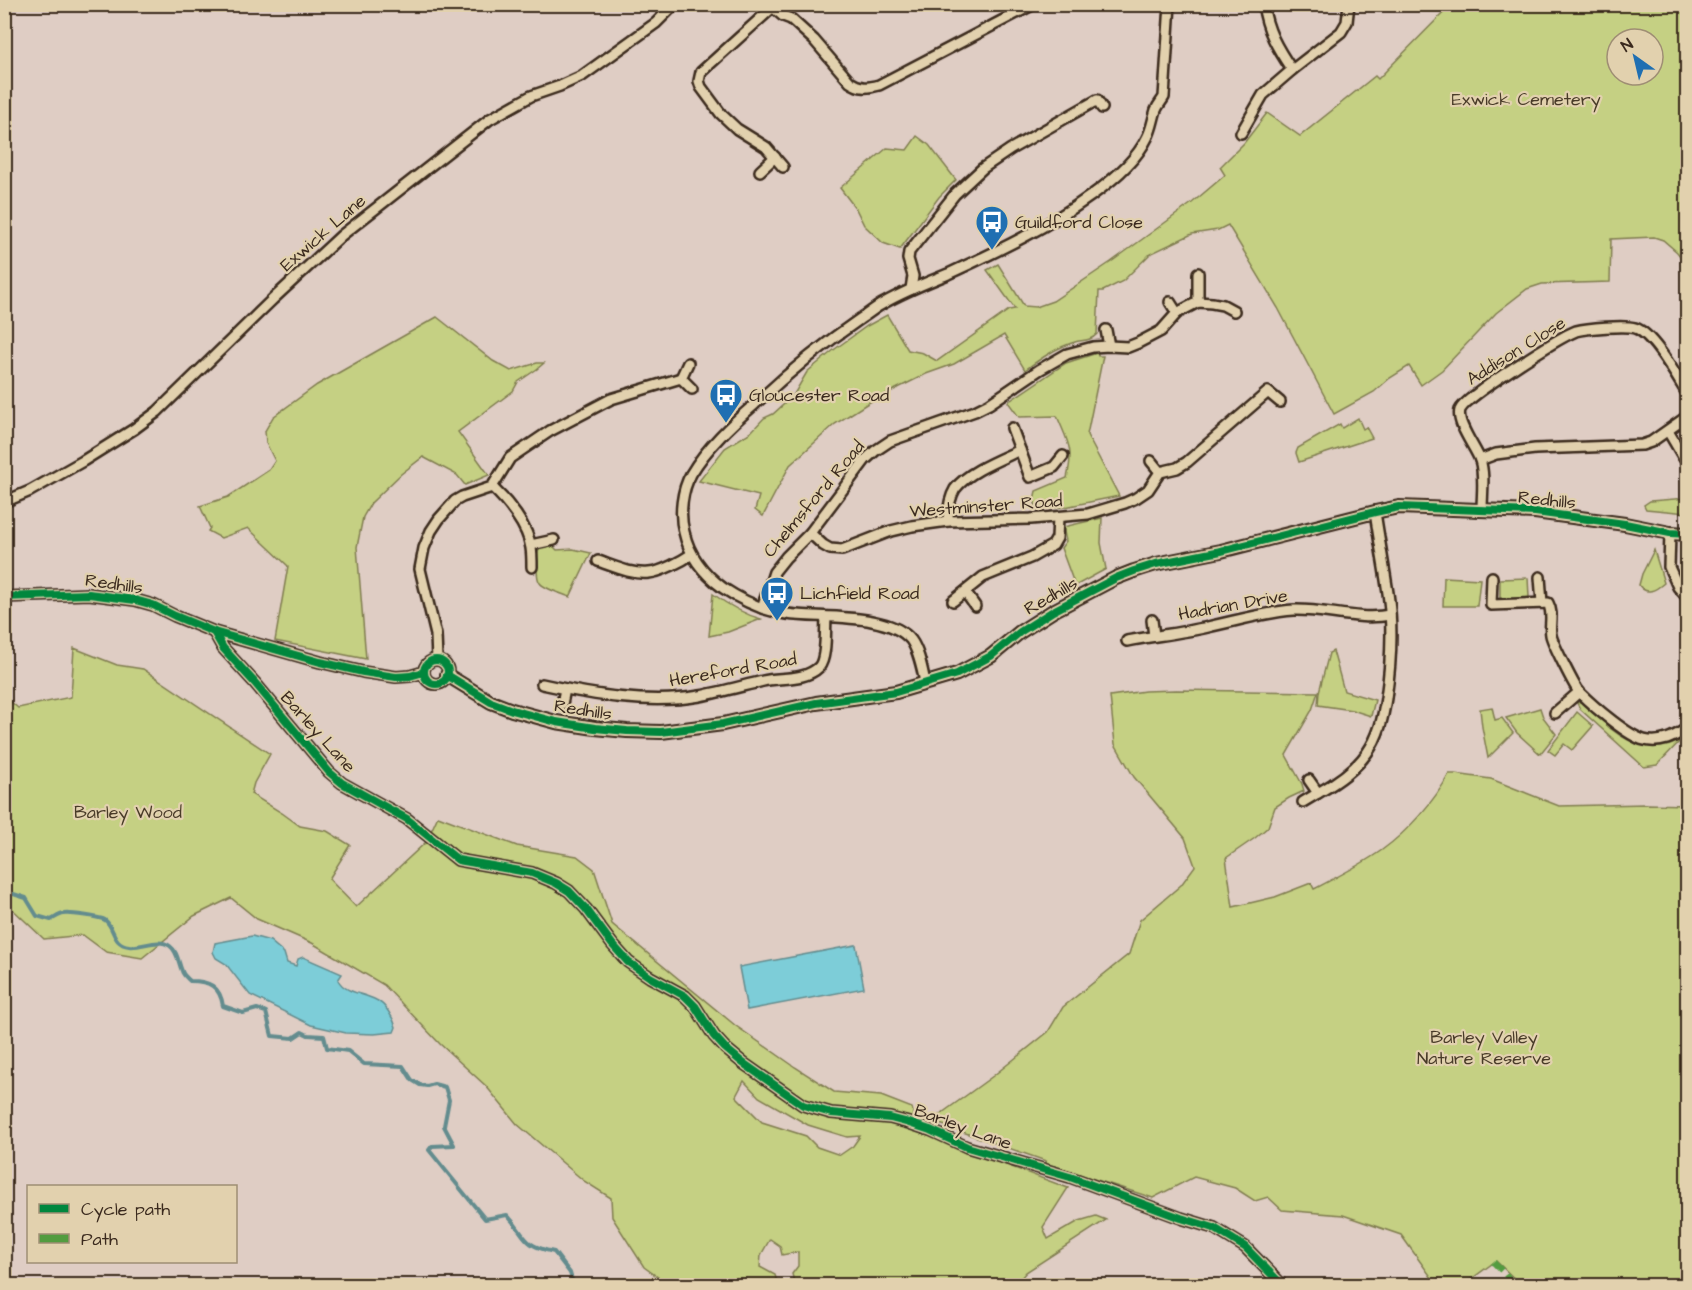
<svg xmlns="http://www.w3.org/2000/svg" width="1692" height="1290" font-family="'Architects Daughter',sans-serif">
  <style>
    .green { fill: #c5d083; stroke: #807d50; stroke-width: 1.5; fill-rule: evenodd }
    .water { fill: #7dcdd8; stroke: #638c8e; stroke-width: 1.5 }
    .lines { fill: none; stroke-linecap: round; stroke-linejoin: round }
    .stream { stroke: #638c8e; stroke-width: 4 }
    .street-casing { stroke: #3b2a1e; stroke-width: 14 }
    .secondary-casing { stroke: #3b2a1e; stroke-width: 16 }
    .street { stroke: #e2d1ae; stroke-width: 9 }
    .secondary { stroke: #e2d1ae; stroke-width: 12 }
    .quiet { stroke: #529c3f; stroke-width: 6; stroke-dasharray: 12 6; stroke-linecap: butt }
    .cycleway-casing { stroke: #e2d1ae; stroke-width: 11 }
    .cycleway { stroke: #00873e; stroke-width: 8 }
    .labels { text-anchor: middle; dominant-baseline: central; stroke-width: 4.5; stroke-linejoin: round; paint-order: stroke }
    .park-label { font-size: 18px; fill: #493b28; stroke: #e2d1ae }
    .poi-label { font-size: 18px; fill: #3b2a1e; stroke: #e2d1ae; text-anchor: start }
    .street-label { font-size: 18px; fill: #3b2a1e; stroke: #e2d1ae }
  </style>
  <rect width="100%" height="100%" fill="#dfcdc4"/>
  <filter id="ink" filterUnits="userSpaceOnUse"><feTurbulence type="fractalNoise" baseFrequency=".0167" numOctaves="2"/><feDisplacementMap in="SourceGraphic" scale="12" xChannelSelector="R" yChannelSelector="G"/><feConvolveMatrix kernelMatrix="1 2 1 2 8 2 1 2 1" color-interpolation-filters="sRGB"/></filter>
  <g filter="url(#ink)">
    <!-- green -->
    <g class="green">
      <path d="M1452,4L1687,5V265L1677,252L1663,240L1654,237L1611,239L1610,282L1542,284L1527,289L1496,313L1442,370L1421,385L1409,366L1390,378L1374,392L1334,414L1278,308L1228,225L1218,230L1192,234L1150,254L1123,281L1103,291H1099L1097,334C1091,341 1083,340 1075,342C1057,347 1040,359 1025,370L1004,335L954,364L926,374L868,403L835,424L790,465L763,516L755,510L759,496L699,481L725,448L751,432L764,418L773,414L793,396L807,372L835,349L867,326L887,315L908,350L923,353L937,361L1009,310L1015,309L987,270L998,264L1024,306L1036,307L1053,301L1111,262L1192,203L1225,175L1220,167L1244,143L1267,113L1300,136L1375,76L1378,79ZM1617,39H1653V75H1617Z"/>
      <polygon points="917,136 929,145 956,180 939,197 900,249 883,243 864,225 856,209 840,188 887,148 907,150"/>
      <polygon points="437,317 493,361 511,371 537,363 544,363 537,369 518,382 513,391 458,432 489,475 465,485 457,475 423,457 401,474 371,503 363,517 357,547 366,659 275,641 288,566 248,528 221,538 208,531 210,528 200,506 228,497 269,470 275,461 266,443 265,431 273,417 317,385"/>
      <path d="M1097,353L1098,356H1103L1087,435L1119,496L1065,507L1037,509L1034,500L1036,491L1067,478C1074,448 1068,443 1057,416L1019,417L1008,402L1066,363Z"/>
      <polygon points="1358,418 1363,429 1366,427 1372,438 1299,462 1296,453 1298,448 1340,424 1342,428"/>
      <polygon points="1687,498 1687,513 1646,509 1644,505 1650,501"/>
      <polygon points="1102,518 1101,543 1106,569 1075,586 1061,548 1066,541 1063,527"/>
      <path d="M552,545L557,550L573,549L591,553L570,597C563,594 544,589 540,583C536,579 536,554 539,550C542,546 548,546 552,545Z"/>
      <path d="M1654,550L1664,583C1656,590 1646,596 1639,585L1642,574Z"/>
      <polygon points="1444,577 1480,579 1477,606 1443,606"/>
      <polygon points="1528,578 1529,597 1524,600 1500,601 1500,579"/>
      <path d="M713,594C728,605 743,614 761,619L728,632L709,636Z"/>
      <path d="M74,648L117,665L143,669L270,754L254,783L251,794L282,813L300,826L327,831L350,845L329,879L356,907L426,842L438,816L517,846L577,856L594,869L612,924L736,1026L795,1067L834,1092L881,1096L912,1108L918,1132L1068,1188L1043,1227L1048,1239L1079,1221L1096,1216L1106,1220L1026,1272L1015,1285H782L794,1282L792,1274L798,1266V1252L782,1255L780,1246L770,1239L761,1255L760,1267L775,1275L778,1285H669L644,1267L612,1217L611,1198L584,1181L517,1124L486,1086L440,1044L384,985L312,943L257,919L231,898L194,916L142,958L106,952L83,935L44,939L5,902L4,696L18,708L71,697ZM744,1081L759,1097L808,1125L847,1137L860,1136L853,1146L840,1155L817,1147L806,1136L762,1122L736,1096Z"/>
      <polygon points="1333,651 1344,691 1375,700 1371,716 1352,710 1318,705 1319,692 1329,653"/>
      <path d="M1176,690L1318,692L1312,710L1286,755L1302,784L1304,791L1289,798L1275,807L1268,827L1255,838L1226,858L1233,907L1275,897L1311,883L1314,889C1337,877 1361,865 1382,850C1407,832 1435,801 1449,774H1455L1491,779L1559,806L1646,804L1687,805V1285H1521L1496,1261L1463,1285H1437L1401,1235L1343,1215L1282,1210L1268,1197L1255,1201L1235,1188L1194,1177L1153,1198L1044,1163L1046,1161L931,1121L993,1076L1048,1032L1063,1007L1129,954L1140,920L1181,885L1195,866L1185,838L1134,777L1115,744L1110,696L1145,691Z"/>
      <path d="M1581,701L1585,702C1590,706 1595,709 1600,714C1604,719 1606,725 1611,729C1631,745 1660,755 1682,739L1657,765L1644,767L1580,709L1577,703Z"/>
      <polygon points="1492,707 1495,720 1502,718 1513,733 1488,758 1482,727 1480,709"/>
      <polygon points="1540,708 1543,717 1556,734 1540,754 1517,733 1506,718"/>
      <polygon points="1577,712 1593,726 1572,750 1564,744 1555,755 1548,750"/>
    </g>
    <!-- water -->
    <g class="water">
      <path d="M252,936L270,941L284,953L287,963L296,966L298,959L303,957L342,974L338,980C345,993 363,993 376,1000C385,1004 393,1017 396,1027L394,1032L374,1034L346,1033L311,1025L250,995L226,964L216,958L213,952L215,943Z"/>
      <polygon points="856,945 864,988 747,1010 739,967"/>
    </g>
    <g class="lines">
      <!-- stream -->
      <path class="stream" d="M4,891L26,898L37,916L51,920C55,918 60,914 64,914C70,913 100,917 105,920C115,928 112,944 129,946C142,948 158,937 170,946C178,952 178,962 182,971C183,975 187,978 190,981C209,981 220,986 223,1006L243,1013L257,1009L266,1012L272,1036L293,1038L302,1032L308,1035L324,1036L327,1048L348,1051L364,1064L403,1066L412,1080L420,1085L427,1086L434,1084L445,1087L449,1100L444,1126L454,1145L432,1146L429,1150L485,1219L507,1215C527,1236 521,1245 554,1252L570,1273L572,1280L578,1286"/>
      <!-- street casing -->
      <g class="street-casing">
        <g id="street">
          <path d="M769,4L783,16L791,19L814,40L850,82C860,89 868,88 879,85L1034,4"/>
          <path d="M1263,4C1267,31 1277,48 1292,70"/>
          <polyline points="772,8 701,72 699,81 701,87 721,114 737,129 766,147 783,167"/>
          <polyline points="1241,133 1263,95 1292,70 1341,32 1347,22 1349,4"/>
          <polyline points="760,171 775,157"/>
          <polyline points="1198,273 1198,302"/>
          <polyline points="911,289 913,276 908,259 909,252 955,194 983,168 1011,149 1097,100 1102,108"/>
          <polyline points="1170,302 1177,313"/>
          <polyline points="1106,330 1109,346"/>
          <polyline points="681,378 688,363"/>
          <polyline points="1012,428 1030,477 1054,467 1063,456"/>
          <polyline points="1668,431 1688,465"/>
          <polyline points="1480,460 1496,454 1535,449 1642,445 1651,442 1688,416"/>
          <polyline points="1151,461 1160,472"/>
          <polyline points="492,487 510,458 550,431 611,399 681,378 692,389"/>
          <polyline points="4,502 30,491 83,461 134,429 157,412 273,299 342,235 490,119 531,96 560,86 582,76 656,23 675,4"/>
          <path d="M1482,510C1482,494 1485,475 1480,460C1475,447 1456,423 1460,410C1465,397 1560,337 1576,331C1587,328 1625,325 1635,328C1653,333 1678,379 1688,395"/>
          <path d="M948,521C948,511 949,499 955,489C967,472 1001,459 1020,450"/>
          <polyline points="810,533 823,545 830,549 842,550 891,531 912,526 948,521 1031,519 1088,514 1125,503 1136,498 1148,490 1160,472 1177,468 1187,462 1268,392 1280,402"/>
          <polyline points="1670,533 1669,567 1678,587 1688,598"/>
          <polyline points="531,545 554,540"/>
          <path d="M598,561C613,566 632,575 649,573C661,572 682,561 692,554"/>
          <path d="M1492,577L1491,605L1548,603C1554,614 1549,624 1551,635C1552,642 1575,688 1580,693C1593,706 1628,736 1644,740C1661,744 1674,737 1688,728"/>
          <polyline points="1540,577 1542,603"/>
          <polyline points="965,592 975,606"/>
          <polyline points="4,597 89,594 135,600 153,605 175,616 214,632 320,662 363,672 396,677 410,676 424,672"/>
          <polyline points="953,601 983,577 1032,557 1053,545 1057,538 1058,517"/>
          <polyline points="762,608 774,572 786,557 810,533 865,460 875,451 890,441 975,411 989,404 1039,370 1067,354 1093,347 1109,346 1128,347 1138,343 1161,331 1177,313 1198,302 1212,303 1223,305 1234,311"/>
          <polyline points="1152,620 1154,636"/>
          <polyline points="214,632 223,648 255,683 329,772 342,783 407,819 458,860 532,873 556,883 569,891 586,909 612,944 628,962 650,977 685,996 695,1006 714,1036 725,1048 743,1063 803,1105 831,1113 890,1118 909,1123 930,1130 967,1147 1070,1177 1181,1218 1214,1228 1245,1247 1283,1286"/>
          <path d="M1127,641C1154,636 1181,633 1208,627C1236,621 1265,612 1294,610C1326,609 1358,621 1390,615"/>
          <path d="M437,660L436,635L420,569L424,548L431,531L439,519L455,501L462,497L492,487C507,501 528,526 531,548C532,554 532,561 532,567"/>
          <circle cx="436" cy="672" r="12"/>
          <path d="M925,682C922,669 919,651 911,640C889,612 820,619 787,614C764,611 741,600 723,588C704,574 689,555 684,532C679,514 682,490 691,474C707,447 732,424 755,404C788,373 822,345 860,319C868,314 876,307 884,303C905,291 926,283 948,274C998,251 1048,227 1092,195C1113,180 1136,161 1147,138C1152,129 1153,119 1156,110C1158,105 1162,101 1164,97L1170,4"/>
          <path d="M542,684C593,695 649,705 700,696C721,692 742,686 763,681C780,677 805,681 819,667C827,658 825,630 826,618"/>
          <polyline points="562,704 565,689"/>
          <polyline points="1555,713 1579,692"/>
          <path d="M1309,780L1318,793C1336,783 1355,770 1367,753C1379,736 1383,718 1386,698C1391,664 1393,627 1388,593C1384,566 1379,539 1375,512"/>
          <polyline points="1303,802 1318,793"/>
        </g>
      </g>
      <!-- secondary casing -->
      <g class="secondary-casing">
        <polyline id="secondary" points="447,675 491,702 512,710 556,722 595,728 627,731 661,732 723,724 816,703 896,692 957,674 991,656 1020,632 1053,611 1116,578 1134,571 1156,564 1221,551 1375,512 1399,507 1535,512 1625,524 1670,533 1688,534"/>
      </g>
      <!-- street -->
      <use href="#street" class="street"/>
      <!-- secondary -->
      <use href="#secondary" class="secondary"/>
      <!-- quiet -->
      <polyline class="quiet" points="1493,1262 1505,1274 1514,1286"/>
      <!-- cycleway casing -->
      <g class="cycleway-casing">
        <g id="cycleway">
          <polyline points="4,597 89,594 135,600 153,605 175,616 214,632 320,662 363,672 396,677 410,676 424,672"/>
          <polyline points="214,632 223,648 255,683 329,772 342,783 407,819 458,860 532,873 556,883 569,891 586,909 612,944 628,962 650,977 685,996 695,1006 714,1036 725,1048 743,1063 803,1105 831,1113 890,1118 909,1123 930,1130 967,1147 1070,1177 1181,1218 1214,1228 1245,1247 1283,1286"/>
          <circle cx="436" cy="672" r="12"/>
          <polyline points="447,675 491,702 512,710 556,722 595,728 627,731 661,732 723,724 816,703 896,692 957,674 991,656 1020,632 1053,611 1116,578 1134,571 1156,564 1221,551 1375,512 1399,507 1535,512 1625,524 1670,533 1688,534"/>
        </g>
      </g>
      <!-- cycleway -->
      <use href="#cycleway" class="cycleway"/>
    </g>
  </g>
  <!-- icons -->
  <defs>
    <g id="bus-pin" transform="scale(1.725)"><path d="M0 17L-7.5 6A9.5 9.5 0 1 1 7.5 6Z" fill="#1f6fb2" stroke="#e2d1ae"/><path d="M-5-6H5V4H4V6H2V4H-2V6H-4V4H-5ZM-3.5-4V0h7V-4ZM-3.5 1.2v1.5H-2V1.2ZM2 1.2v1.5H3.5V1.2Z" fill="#fff"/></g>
  </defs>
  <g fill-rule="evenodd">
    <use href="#bus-pin" x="992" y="222"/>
    <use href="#bus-pin" x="726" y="395"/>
    <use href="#bus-pin" x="777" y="593"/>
  </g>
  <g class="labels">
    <!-- park labels -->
    <g class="park-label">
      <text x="1526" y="99">Exwick Cemetery</text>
      <text x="128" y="812">Barley Wood</text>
      <text x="1484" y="1037">Barley Valley<tspan x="1484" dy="21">Nature Reserve</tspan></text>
    </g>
    <!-- poi labels -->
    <g class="poi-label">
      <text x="1015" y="222">Guildford Close</text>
      <text x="749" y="395">Gloucester Road</text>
      <text x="800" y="593">Lichfield Road</text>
    </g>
    <!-- street labels -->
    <g class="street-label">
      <text transform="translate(323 233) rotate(-41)">Exwick Lane</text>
      <text transform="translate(1516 351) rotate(-32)">Addison Close</text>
      <text transform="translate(814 499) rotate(-50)">Chelmsford Road</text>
      <text transform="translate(1547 500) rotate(6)">Redhills</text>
      <text transform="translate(986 506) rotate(-4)">Westminster Road</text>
      <text transform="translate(114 584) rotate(8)">Redhills</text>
      <text transform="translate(1051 596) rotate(-30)">Redhills</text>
      <text transform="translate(1233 605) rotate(-10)">Hadrian Drive</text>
      <text transform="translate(733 670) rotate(-10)">Hereford Road</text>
      <text transform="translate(583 710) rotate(9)">Redhills</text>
      <text transform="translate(318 732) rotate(48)">Barley Lane</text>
      <text transform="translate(963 1127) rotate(20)">Barley Lane</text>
    </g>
  </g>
  <!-- margin -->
  <rect width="1692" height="1290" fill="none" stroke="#e2d1ae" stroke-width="24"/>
  <rect x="12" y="12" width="1668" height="1266" fill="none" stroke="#3b2a1e" stroke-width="2" filter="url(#ink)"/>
  <!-- legend -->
  <rect x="27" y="1185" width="210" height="78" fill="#e2d1ae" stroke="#9f8e74" stroke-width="1.5"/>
  <rect x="39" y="1204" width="30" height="9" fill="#00873e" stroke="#9f8e74" stroke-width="1.5"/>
  <text x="81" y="1215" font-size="18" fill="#3b2a1e">Cycle path</text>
  <rect x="39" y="1234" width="30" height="9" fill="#529c3f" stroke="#9f8e74" stroke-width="1.5"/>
  <text x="81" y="1245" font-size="18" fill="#3b2a1e">Path</text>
  <!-- north arrow -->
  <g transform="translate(1635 57) rotate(326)"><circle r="28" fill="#e2d1ae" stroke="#9f8e74" stroke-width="1.5"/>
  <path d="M0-4.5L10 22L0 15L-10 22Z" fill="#1f6fb2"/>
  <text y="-9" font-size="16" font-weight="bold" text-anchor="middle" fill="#3b2a1e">N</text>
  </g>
</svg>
